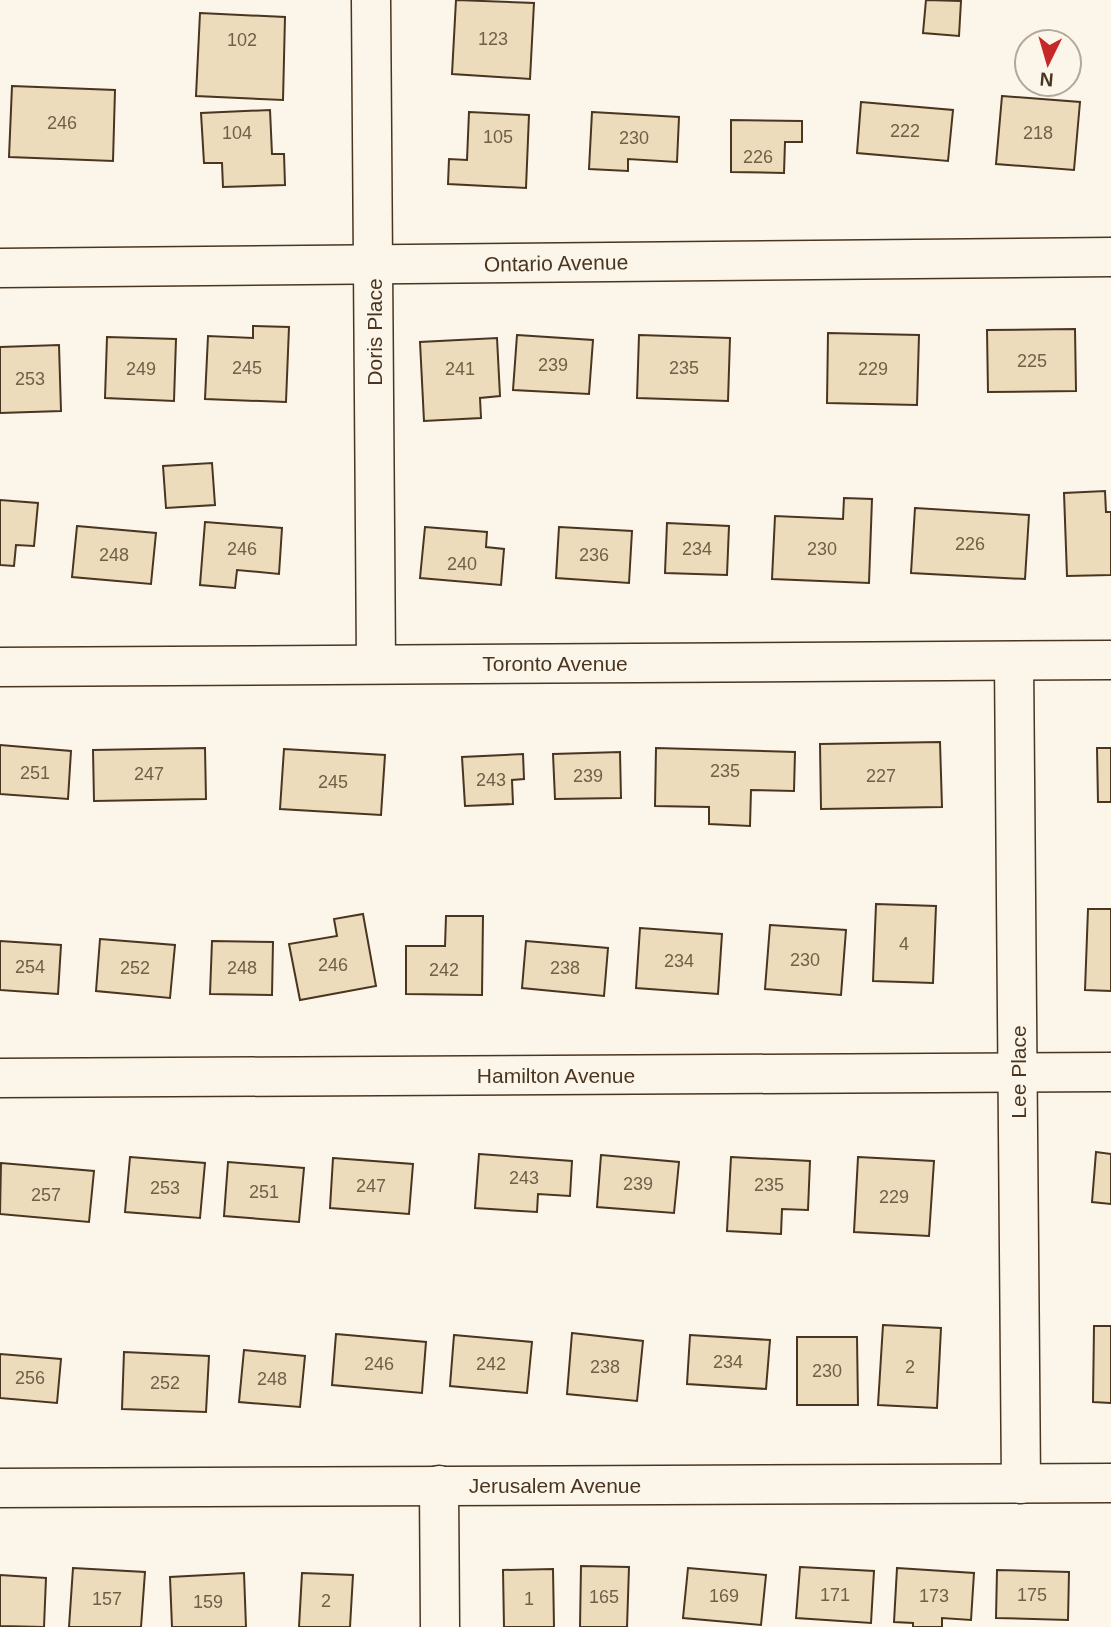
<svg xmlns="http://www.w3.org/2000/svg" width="1111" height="1627" font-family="Arial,sans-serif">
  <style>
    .building { fill: #ecdcbc; stroke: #4a3520; stroke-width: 2 }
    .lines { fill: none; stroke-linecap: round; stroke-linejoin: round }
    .minor-casing { stroke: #4a3520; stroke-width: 41 }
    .minor { stroke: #fbf6e9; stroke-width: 38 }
    .labels { text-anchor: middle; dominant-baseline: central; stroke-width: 5; stroke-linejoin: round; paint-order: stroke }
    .number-label { font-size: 18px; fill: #725f47 }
    .street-label { font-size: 21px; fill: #4a3520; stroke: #fbf6e9 }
  </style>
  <rect width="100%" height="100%" fill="#fbf6e9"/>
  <!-- building -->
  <g class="building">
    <polygon points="456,0 534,3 530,79 452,74"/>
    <polygon points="926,0 961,1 959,36 923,33"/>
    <polygon points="200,13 285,17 283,100 196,96"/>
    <polygon points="12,86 115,90 113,161 9,157"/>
    <polygon points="1002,96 1080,102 1074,170 996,164"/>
    <polygon points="861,102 953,110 948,161 857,153"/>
    <polygon points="270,110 272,154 284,154 285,185 223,187 222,163 204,163 201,113"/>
    <polygon points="469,112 529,115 526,188 448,184 449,159 467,160"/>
    <polygon points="592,112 679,117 677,162 628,159 628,171 589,169"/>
    <polygon points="731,120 802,121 802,142 785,142 784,173 731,172"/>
    <polygon points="253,326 289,327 286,402 205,399 208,336 253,338"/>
    <polygon points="1075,329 1076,391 988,392 987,330"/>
    <polygon points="828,333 919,335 917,405 827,403"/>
    <polygon points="517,335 593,340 589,394 513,390"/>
    <polygon points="639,335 730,338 728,401 637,398"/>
    <polygon points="107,337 176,339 174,401 105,398"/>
    <polygon points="497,338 500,396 480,398 481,418 424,421 420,342"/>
    <polygon points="59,345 61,411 0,413 0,347"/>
    <polygon points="212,463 215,505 166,508 163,466"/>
    <polygon points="1105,491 1106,512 1111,512 1111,575 1067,576 1064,493"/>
    <polygon points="844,498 872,499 869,583 772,579 775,516 843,519"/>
    <polygon points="0,500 38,503 34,546 16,545 14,566 0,565"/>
    <polygon points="915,508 1029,515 1025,579 911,573"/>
    <polygon points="205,522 282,528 279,574 237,570 235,588 200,585"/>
    <polygon points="667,523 729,526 727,575 665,573"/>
    <polygon points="77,526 156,533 151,584 72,577"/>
    <polygon points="425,527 487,532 486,547 504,549 501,585 420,578"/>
    <polygon points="559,527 632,531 629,583 556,578"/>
    <polygon points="940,742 942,807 821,809 820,744"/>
    <polygon points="0,745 71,751 68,799 0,794"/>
    <polygon points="205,748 206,799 94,801 93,750"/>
    <polygon points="656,748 795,752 794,791 751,790 750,826 709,824 709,807 655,806"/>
    <polygon points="1097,748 1111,748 1111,802 1098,802"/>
    <polygon points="284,749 385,755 381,815 280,809"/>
    <polygon points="620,752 621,798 555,799 553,754"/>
    <polygon points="523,754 524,779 512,780 513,804 465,806 462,757"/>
    <polygon points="876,904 936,906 933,983 873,981"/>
    <polygon points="1088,909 1111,909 1111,991 1085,990"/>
    <polygon points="363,914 376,986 300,1000 289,944 337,936 334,919"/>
    <polygon points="446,916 483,916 482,995 406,994 406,946 445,946"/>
    <polygon points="770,925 846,930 841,995 765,989"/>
    <polygon points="640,928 722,934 718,994 636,988"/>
    <polygon points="100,939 175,945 170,998 96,991"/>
    <polygon points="0,941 61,945 58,994 0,990"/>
    <polygon points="212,941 273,942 272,995 210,994"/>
    <polygon points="526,941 608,948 604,996 522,988"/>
    <polygon points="1096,1152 1111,1154 1111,1204 1092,1202"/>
    <polygon points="479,1154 572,1161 570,1196 538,1194 537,1212 475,1208"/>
    <polygon points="601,1155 679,1162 674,1213 597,1207"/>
    <polygon points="130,1157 205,1163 200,1218 125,1212"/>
    <polygon points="731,1157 810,1161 808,1210 782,1209 781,1234 727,1231"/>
    <polygon points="858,1157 934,1161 929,1236 854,1232"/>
    <polygon points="333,1158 413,1164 409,1214 330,1208"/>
    <polygon points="228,1162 304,1168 299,1222 224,1216"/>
    <polygon points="1,1163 94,1171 89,1222 0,1214"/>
    <polygon points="883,1325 941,1328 937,1408 878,1405"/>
    <polygon points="1094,1326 1111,1326 1111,1403 1093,1402"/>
    <polygon points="572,1333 643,1341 637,1401 567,1394"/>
    <polygon points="336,1334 426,1342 422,1393 332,1385"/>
    <polygon points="454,1335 532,1342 527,1393 450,1386"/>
    <polygon points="690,1335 770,1340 766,1389 687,1384"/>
    <polygon points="797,1337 857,1337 858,1405 797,1405"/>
    <polygon points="244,1350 305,1356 300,1407 239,1402"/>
    <polygon points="124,1352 209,1356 206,1412 122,1409"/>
    <polygon points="0,1354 61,1359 57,1403 0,1398"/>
    <polygon points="581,1566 629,1567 627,1627 580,1627"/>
    <polygon points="800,1567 874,1571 871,1623 796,1618"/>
    <polygon points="73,1568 145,1572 141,1627 69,1627"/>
    <polygon points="688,1568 766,1575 761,1625 683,1618"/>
    <polygon points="897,1568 974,1573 971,1620 942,1618 942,1627 913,1627 913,1623 894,1622"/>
    <polygon points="553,1569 554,1627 504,1627 503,1570"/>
    <polygon points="997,1570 1069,1572 1068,1620 996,1618"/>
    <polygon points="244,1573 246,1627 172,1627 170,1577"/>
    <polygon points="302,1573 353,1575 350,1627 299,1627"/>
    <polygon points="0,1575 46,1578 44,1627 0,1626"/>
  </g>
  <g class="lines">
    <!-- minor casing -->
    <g class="minor-casing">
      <g id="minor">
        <polyline points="371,0 376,663"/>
        <polyline points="0,268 1111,257"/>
        <polyline points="1014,661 1021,1484"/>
        <polyline points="0,667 1111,660"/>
        <polyline points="0,1078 1111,1072"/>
        <polyline points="439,1485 440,1627"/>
        <polyline points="0,1488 1111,1483"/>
      </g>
    </g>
    <!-- minor -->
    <use href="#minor" class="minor"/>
  </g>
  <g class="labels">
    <!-- number labels -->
    <g class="number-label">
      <text x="493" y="39">123</text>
      <text x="242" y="40">102</text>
      <text x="62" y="123">246</text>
      <text x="905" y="131">222</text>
      <text x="237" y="133">104</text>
      <text x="1038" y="133">218</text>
      <text x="498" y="137">105</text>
      <text x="634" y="138">230</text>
      <text x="758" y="157">226</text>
      <text x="1032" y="361">225</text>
      <text x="553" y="365">239</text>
      <text x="247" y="368">245</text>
      <text x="684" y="368">235</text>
      <text x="141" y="369">249</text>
      <text x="460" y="369">241</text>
      <text x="873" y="369">229</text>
      <text x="30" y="379">253</text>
      <text x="970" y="544">226</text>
      <text x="242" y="549">246</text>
      <text x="697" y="549">234</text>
      <text x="822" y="549">230</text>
      <text x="114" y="555">248</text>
      <text x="594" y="555">236</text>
      <text x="462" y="564">240</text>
      <text x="725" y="771">235</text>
      <text x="35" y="773">251</text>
      <text x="149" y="774">247</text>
      <text x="588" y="776">239</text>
      <text x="881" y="776">227</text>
      <text x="491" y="780">243</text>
      <text x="333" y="782">245</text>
      <text x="904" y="944">4</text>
      <text x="805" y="960">230</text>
      <text x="679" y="961">234</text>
      <text x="333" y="965">246</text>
      <text x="30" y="967">254</text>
      <text x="135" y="968">252</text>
      <text x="242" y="968">248</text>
      <text x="565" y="968">238</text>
      <text x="444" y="970">242</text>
      <text x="524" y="1178">243</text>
      <text x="638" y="1184">239</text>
      <text x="769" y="1185">235</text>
      <text x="371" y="1186">247</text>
      <text x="165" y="1188">253</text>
      <text x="264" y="1192">251</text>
      <text x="46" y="1195">257</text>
      <text x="894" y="1197">229</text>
      <text x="728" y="1362">234</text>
      <text x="379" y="1364">246</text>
      <text x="491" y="1364">242</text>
      <text x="605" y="1367">238</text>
      <text x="910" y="1367">2</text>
      <text x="827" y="1371">230</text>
      <text x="30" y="1378">256</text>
      <text x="272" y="1379">248</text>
      <text x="165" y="1383">252</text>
      <text x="835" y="1595">171</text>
      <text x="1032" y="1595">175</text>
      <text x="724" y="1596">169</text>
      <text x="934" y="1596">173</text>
      <text x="604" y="1597">165</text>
      <text x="107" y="1599">157</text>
      <text x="529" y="1599">1</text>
      <text x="326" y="1601">2</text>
      <text x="208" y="1602">159</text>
    </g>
    <!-- street labels -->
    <g class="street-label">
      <text transform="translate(556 263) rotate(-1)">Ontario Avenue</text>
      <text transform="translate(374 332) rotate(-90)">Doris Place</text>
      <text x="555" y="663">Toronto Avenue</text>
      <text transform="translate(1018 1072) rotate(-90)">Lee Place</text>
      <text x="556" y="1075">Hamilton Avenue</text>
      <text x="555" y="1485">Jerusalem Avenue</text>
    </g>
  </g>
  <!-- north arrow -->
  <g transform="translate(1048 63) rotate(185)"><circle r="33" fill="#fbf6e9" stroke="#b4a999" stroke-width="2"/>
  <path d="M0-5L12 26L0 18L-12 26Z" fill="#c62828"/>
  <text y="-10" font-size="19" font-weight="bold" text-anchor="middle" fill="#4a3520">N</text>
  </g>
</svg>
